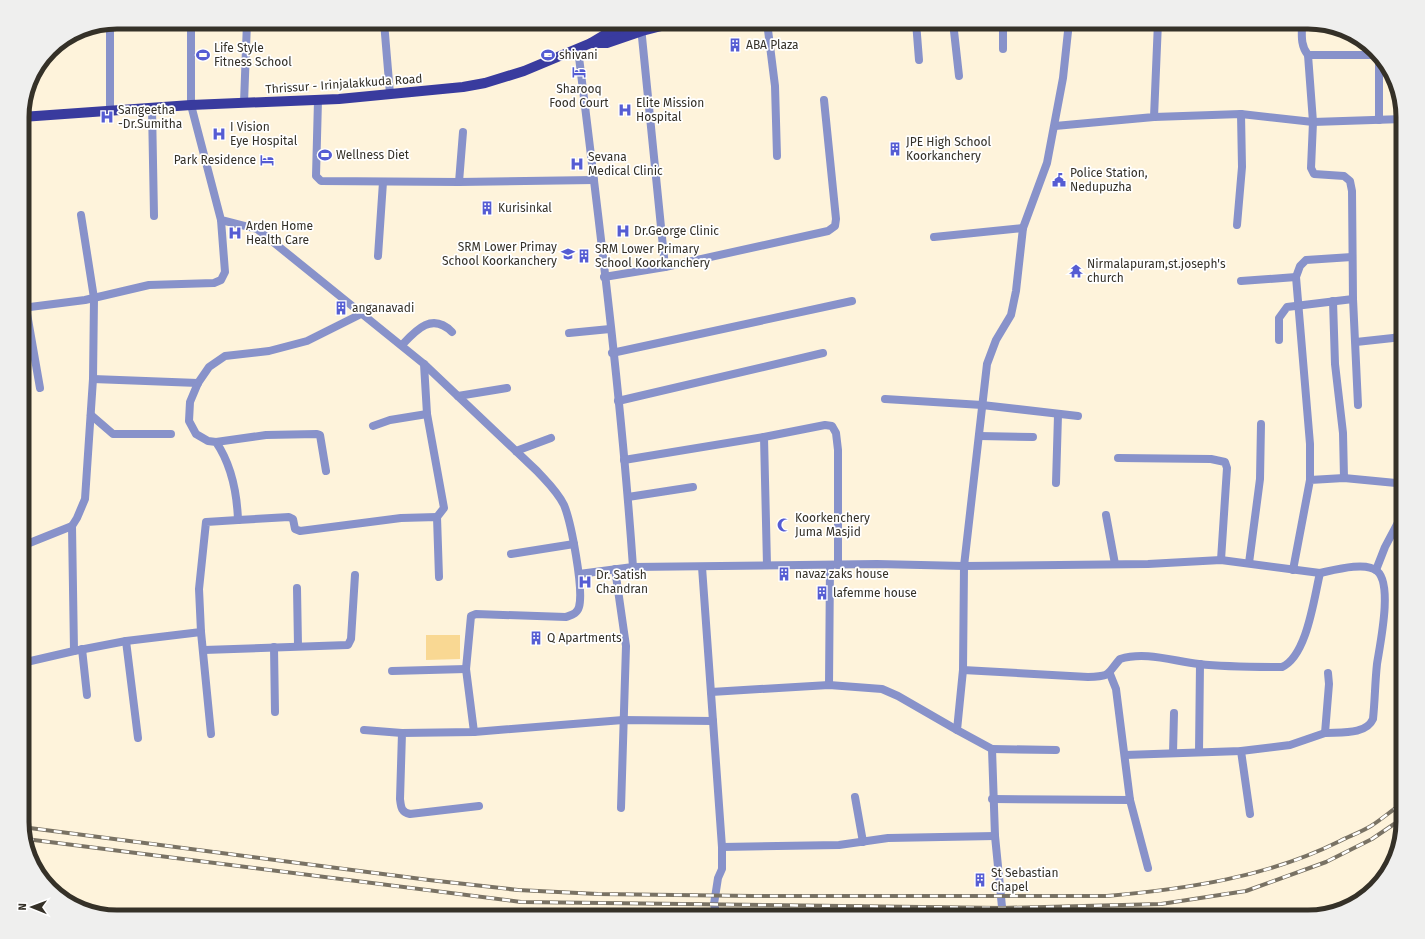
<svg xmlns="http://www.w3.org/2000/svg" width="1425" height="939" font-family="'Fira Sans',sans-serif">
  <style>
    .green { fill: #f9d893 }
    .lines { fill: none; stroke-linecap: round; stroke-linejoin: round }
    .minor { stroke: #8892ca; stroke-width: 8 }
    .tertiary { stroke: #8892ca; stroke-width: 8 }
    .primary { stroke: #393b9e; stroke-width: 10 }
    .rail-casing { stroke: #797264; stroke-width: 4 }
    .rail { stroke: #fff; stroke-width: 2.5; stroke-dasharray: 8; stroke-linecap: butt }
    .labels { text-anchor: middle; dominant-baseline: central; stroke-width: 3.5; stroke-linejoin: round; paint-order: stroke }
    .poi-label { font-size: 12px; fill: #353128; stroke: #fff; text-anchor: start }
    .street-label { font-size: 12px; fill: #353128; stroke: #fff }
    .rim { fill: none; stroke: #353128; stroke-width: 5 }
  </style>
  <rect width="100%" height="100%" fill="#fef3db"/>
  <!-- green -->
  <polygon class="green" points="426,635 460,635 460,659 426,660"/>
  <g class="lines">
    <!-- minor -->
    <g class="minor">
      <path d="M191,22V105L221,220L257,229L424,364L537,471C547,482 557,491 564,505C571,522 584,589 579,607C577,614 571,615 566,617L476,614L471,616L466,669L474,732L402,733L400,799C401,807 401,812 410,814L479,806"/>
      <polyline points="384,22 390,94"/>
      <polyline points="767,22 775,86 777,156"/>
      <polyline points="916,22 919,60"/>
      <polyline points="953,22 959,76"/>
      <polyline points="1003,22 1003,49"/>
      <path d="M1302,22C1302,34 1300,45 1308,55"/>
      <polyline points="110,23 110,110"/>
      <path d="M578,49C599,221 621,394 633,567L579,574"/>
      <polyline points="318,100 316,176 321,181 459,182 594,180"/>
      <polyline points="244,103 247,22"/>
      <polyline points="152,108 154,216"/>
      <polyline points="1154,117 1241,114 1313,122 1403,119"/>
      <polyline points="1055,126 1154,117 1158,22"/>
      <polyline points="459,182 463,132"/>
      <polyline points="1237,225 1242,167 1241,114"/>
      <polyline points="934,237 1023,228"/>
      <polyline points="378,256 383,182"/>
      <polyline points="665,267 828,231 835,226 836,219 824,100"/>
      <polyline points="604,277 665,267 641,27"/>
      <polyline points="1241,281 1296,277"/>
      <polyline points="1333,301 1335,364 1343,433 1344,478"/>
      <polyline points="22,308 85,300 149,285 214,283 221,280 225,272 221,220"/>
      <polyline points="26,308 40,388"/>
      <polyline points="569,333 610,329"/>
      <polyline points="1279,340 1279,318 1287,307 1353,299"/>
      <polyline points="1356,342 1393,338 1403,335"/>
      <path d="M402,345C416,330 432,312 452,332"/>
      <polyline points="612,353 852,301"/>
      <polyline points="424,364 427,414 444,508 437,517"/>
      <polyline points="93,379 198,383"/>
      <polyline points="458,396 507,388"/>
      <polyline points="885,399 982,405 1078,416"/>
      <polyline points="618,401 823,353"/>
      <polyline points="1358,405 1353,299 1352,191 1350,181 1344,176 1314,174 1311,168 1313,122 1308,55 1373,55 1377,57 1379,63 1379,120"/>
      <polyline points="91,415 113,434 171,434"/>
      <polyline points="373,426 390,420 427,414"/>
      <polyline points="979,436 1033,437"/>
      <polyline points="216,442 266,435 317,434 320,435 326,471"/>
      <polyline points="516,451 551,438"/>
      <polyline points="1118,458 1211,459 1225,462 1227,468 1221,560"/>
      <polyline points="624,460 764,437"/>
      <polyline points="1310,480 1310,444 1296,277 1300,266 1306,260 1352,257"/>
      <polyline points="1056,483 1058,415"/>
      <polyline points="628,497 693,487"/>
      <polyline points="1106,515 1115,564"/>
      <polyline points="238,520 289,517 293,519 295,529 300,531 401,518 437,517 439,577"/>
      <path d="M72,526L74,651L126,641L201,632L199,589L206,522L238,520C237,494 231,464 216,442L208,441L196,434L189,421L190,402L198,383L209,367L225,356L269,351L307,341L361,314"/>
      <polyline points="22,546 72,526 77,518 85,499 93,379 94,298 81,215"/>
      <polyline points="511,554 574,544"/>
      <polyline points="1249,563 1260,479 1261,424"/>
      <polyline points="767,565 764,437 825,425 832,426 836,433 838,450 838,565"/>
      <path d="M633,567L877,564L964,566L1148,564L1221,560L1320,573C1314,598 1307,656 1282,667C1255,667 1226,667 1199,664C1173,661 1145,651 1120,659C1106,675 1112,676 1088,677L963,670"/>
      <polyline points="702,567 722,847 722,869 718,878 714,904 717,917"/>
      <polyline points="615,569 626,646 621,808"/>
      <polyline points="1293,570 1310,480 1344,478 1396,483 1403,486"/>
      <polyline points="1376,570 1385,547 1403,513"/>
      <path d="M1320,573C1334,570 1366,561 1377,571C1393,584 1380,644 1377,664C1375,682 1375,700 1373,719C1366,735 1341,732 1325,733L1329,684L1328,673"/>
      <polyline points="297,588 298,646"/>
      <polyline points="201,632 211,734"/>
      <polyline points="126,641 138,738"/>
      <polyline points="274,647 275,712"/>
      <polyline points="82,649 87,695"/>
      <polyline points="204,650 348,645 351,639 355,575"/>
      <polyline points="22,651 26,662"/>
      <polyline points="22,663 74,651"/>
      <polyline points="392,671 466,669"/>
      <polyline points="1110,674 1116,689 1130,800 1148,868"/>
      <polyline points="829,685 830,565"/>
      <polyline points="711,692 829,685 882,689 898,696 957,730"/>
      <polyline points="364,730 402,733"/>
      <polyline points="474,732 623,720 713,721"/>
      <polyline points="992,749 1056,750"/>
      <polyline points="1241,751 1250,814"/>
      <polyline points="1199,752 1200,664"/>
      <polyline points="1173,753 1174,713"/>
      <polyline points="1125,755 1241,751 1290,745 1325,733"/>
      <polyline points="855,797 863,842"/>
      <polyline points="992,799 1130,800"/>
      <polyline points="722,847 839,845 888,838 995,836"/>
    </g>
    <!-- tertiary -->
    <polyline class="tertiary" points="1003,917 995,836 992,749 957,730 963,670 964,566 987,364 996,340 1011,315 1016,291 1023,228 1047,163 1063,78 1069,22"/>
    <!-- primary -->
    <g class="primary">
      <polyline points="591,43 606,34 640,22"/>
      <polyline points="22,117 191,105 339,99 463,87 485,83 524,71 591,43 607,43 642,31 677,22"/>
    </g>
    <!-- rail casing -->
    <g class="rail-casing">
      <g id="rail">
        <path d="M22,827L429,880L518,890L598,894L753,896H1107C1187,889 1268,877 1340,841C1350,836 1361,832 1371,826C1382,819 1392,810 1403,803"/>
        <polyline points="26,839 521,902 1002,908 1161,904 1246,891 1326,862 1372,839 1403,818"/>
      </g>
    </g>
    <!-- rail -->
    <use href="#rail" class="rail"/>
  </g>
  <!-- icons -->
  <defs>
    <g id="building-bare" transform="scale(1.08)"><path d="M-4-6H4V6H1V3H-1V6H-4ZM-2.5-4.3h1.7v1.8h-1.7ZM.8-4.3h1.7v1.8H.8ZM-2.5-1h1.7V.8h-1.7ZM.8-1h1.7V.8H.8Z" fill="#555cd3" stroke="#fff" stroke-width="2.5" paint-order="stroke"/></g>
    <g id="stadium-bare" transform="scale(1.08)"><path d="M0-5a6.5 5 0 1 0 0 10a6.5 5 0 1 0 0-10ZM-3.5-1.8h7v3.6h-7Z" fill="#555cd3" stroke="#fff" stroke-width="2.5" paint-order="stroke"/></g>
    <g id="hotel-bare" transform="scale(1.08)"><path d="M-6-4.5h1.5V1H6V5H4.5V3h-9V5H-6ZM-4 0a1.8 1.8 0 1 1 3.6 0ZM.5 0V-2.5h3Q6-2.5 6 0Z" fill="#555cd3" stroke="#fff" stroke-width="2.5" paint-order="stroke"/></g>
    <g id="hospital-bare" transform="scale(1.08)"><path d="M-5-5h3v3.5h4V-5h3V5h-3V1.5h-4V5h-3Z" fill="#555cd3" stroke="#fff" stroke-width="2.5" paint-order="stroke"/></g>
    <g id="civic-bare" transform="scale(1.08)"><path d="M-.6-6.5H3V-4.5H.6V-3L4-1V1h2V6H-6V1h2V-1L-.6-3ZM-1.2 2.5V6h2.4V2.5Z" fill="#555cd3" stroke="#fff" stroke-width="2.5" paint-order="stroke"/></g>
    <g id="school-bare" transform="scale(1.08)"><path d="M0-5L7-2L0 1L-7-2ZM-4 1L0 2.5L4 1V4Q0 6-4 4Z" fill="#555cd3" stroke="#fff" stroke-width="2.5" paint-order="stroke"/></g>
    <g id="temple-bare" transform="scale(1.08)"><path d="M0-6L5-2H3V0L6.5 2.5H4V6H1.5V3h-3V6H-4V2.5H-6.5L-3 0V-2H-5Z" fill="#555cd3" stroke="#fff" stroke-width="2.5" paint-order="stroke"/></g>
    <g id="mosque-bare" transform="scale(1.08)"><path d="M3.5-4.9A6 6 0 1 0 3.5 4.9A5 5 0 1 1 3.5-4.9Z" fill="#555cd3" stroke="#fff" stroke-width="2.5" paint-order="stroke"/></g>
  </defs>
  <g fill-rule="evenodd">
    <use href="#building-bare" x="735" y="45"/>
    <use href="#stadium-bare" x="203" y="55"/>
    <use href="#stadium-bare" x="548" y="55"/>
    <use href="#hotel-bare" x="579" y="72"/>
    <use href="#hospital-bare" x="625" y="110"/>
    <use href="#hospital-bare" x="107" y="117"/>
    <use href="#hospital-bare" x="219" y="134"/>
    <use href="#building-bare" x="895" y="149"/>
    <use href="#stadium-bare" x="325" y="155"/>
    <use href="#hotel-bare" x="267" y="160"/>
    <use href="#hospital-bare" x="577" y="164"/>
    <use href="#civic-bare" x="1059" y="180"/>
    <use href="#building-bare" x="487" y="208"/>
    <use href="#hospital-bare" x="623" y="231"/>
    <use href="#hospital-bare" x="235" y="233"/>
    <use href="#school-bare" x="568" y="254"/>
    <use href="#building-bare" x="584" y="256"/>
    <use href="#temple-bare" x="1076" y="271"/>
    <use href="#building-bare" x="341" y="308"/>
    <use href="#mosque-bare" x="784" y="525"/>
    <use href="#building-bare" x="784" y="574"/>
    <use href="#hospital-bare" x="585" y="582"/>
    <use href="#building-bare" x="822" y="593"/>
    <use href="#building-bare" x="536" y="638"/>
    <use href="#building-bare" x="980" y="880"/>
  </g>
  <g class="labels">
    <!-- poi labels -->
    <g class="poi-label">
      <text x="746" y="45">ABA Plaza</text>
      <text x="214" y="48">Life Style<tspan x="214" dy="14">Fitness School</tspan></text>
      <text x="559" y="55">shivani</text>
      <text x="579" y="89" text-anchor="middle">Sharooq<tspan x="579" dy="14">Food Court</tspan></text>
      <text x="636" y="103">Elite Mission<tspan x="636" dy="14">Hospital</tspan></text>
      <text x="118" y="110">Sangeetha<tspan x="118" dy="14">-Dr.Sumitha</tspan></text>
      <text x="230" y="127">I Vision<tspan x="230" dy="14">Eye Hospital</tspan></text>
      <text x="906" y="142">JPE High School<tspan x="906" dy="14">Koorkanchery</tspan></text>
      <text x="336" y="155">Wellness Diet</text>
      <text x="588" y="157">Sevana<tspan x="588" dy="14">Medical Clinic</tspan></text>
      <text x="256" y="160" text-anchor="end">Park Residence</text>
      <text x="1070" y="173">Police Station,<tspan x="1070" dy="14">Nedupuzha</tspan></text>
      <text x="498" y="208">Kurisinkal</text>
      <text x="246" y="226">Arden Home<tspan x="246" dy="14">Health Care</tspan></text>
      <text x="634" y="231">Dr.George Clinic</text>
      <text x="557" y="247" text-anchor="end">SRM Lower Primay<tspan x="557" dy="14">School Koorkanchery</tspan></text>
      <text x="595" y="249">SRM Lower Primary<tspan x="595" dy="14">School Koorkanchery</tspan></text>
      <text x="1087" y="264">Nirmalapuram,st.joseph's<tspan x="1087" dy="14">church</tspan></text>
      <text x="352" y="308">anganavadi</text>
      <text x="795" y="518">Koorkenchery<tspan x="795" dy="14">Juma Masjid</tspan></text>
      <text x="795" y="574">navaz zaks house</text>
      <text x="596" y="575">Dr. Satish<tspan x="596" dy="14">Chandran</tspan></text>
      <text x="833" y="593">lafemme house</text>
      <text x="547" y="638">Q Apartments</text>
      <text x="991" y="873">St Sebastian<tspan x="991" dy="14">Chapel</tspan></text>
    </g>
    <!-- street labels -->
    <g class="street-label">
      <text transform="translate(344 84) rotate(-4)">Thrissur - Irinjalakkuda Road</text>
    </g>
  </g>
  <!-- crop -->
  <path d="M0 0H1425V939H0ZM117 29H1308A88 88 0 0 1 1396 117V822A88 88 0 0 1 1308 910H117A88 88 0 0 1 29 822V117A88 88 0 0 1 117 29Z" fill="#efefee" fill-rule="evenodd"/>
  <path class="rim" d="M117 29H1308A88 88 0 0 1 1396 117V822A88 88 0 0 1 1308 910H117A88 88 0 0 1 29 822V117A88 88 0 0 1 117 29Z"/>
  <!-- north arrow -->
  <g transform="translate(32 907) rotate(271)" stroke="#ffffff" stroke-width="3" paint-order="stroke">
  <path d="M0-3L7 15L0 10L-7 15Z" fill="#353128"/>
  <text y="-6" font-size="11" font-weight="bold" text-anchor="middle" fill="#353128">N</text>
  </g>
</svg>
